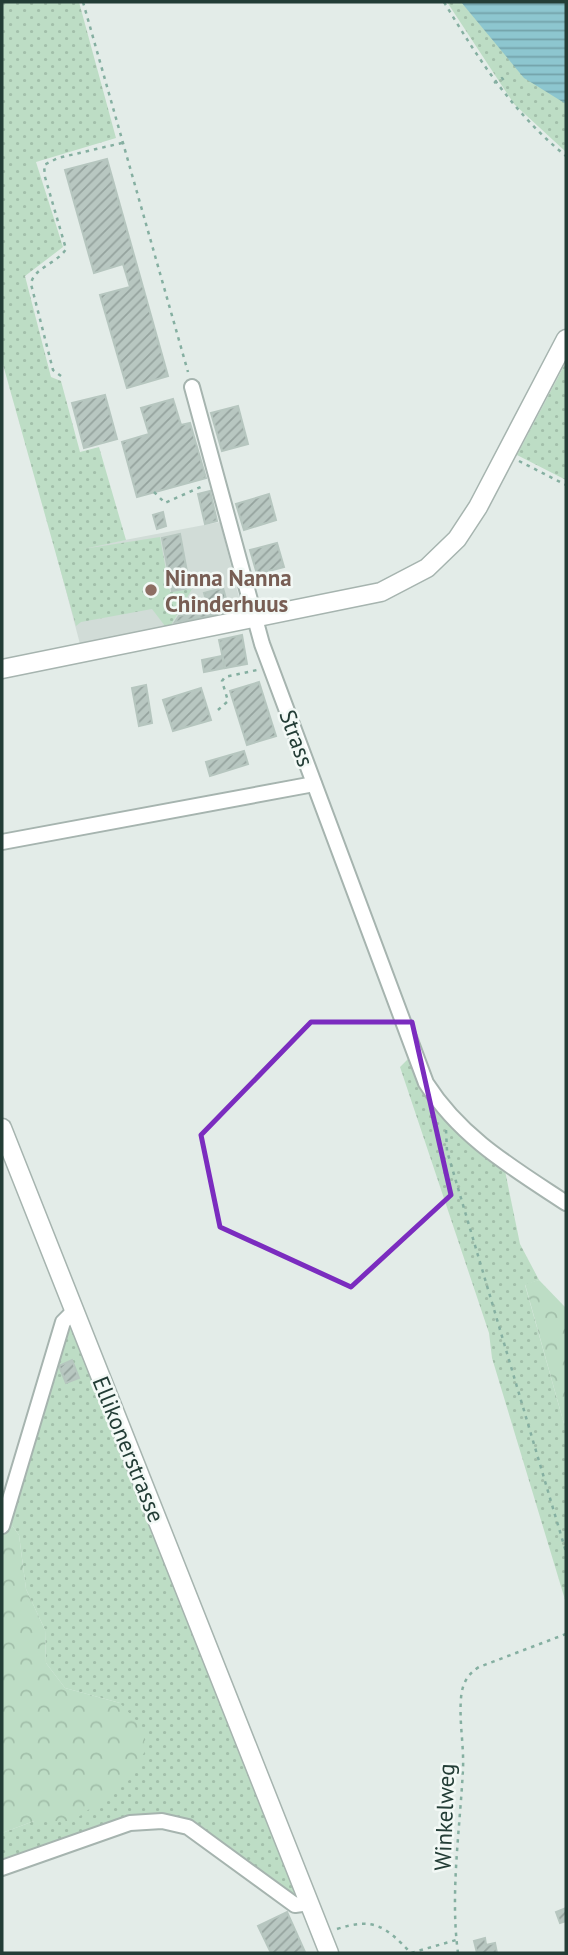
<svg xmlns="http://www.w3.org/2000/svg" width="568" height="1955" font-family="'PT Sans',sans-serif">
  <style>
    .built { fill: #d1dcd7 }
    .grass { fill: url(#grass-dots) }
    .forest { fill: url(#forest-crowns) }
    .water { fill: url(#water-rules) }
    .building { fill: url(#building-hatch); stroke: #b6c6bf; stroke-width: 2 }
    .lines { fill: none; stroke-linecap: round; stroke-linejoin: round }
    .minor-casing { stroke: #a6b4af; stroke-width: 18 }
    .tertiary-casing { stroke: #a6b4af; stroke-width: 21 }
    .path { stroke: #85afa1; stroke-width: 2.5; stroke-dasharray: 3.5 5; stroke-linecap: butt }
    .minor { stroke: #fff; stroke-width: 14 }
    .tertiary { stroke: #fff; stroke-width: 18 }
    .marked { fill: none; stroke: #7b2cbf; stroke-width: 5; stroke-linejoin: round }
    .education-dot { fill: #8d6e63; stroke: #f3f9f6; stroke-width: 2.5 }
    .labels { text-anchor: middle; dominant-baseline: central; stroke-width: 5; stroke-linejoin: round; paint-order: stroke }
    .education-label { font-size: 23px; font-weight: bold; fill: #785e54; stroke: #f3f9f6; text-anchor: start }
    .street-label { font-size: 23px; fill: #233d36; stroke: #f3f9f6 }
  </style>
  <defs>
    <pattern id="grass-dots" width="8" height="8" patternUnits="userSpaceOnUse" patternTransform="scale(1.75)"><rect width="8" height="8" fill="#bdddc5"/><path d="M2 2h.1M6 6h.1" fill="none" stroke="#a2bfaa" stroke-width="1.8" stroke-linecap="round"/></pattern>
    <pattern id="forest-crowns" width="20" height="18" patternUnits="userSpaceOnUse" patternTransform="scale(1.75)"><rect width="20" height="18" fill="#bdddc5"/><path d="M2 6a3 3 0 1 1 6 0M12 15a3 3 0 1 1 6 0" fill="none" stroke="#a2bfaa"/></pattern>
    <pattern id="water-rules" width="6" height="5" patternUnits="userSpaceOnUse" patternTransform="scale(1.75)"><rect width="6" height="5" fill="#8dc6cf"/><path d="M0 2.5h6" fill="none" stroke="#73a2a9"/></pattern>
    <pattern id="building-hatch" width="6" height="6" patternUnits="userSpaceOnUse" patternTransform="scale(1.75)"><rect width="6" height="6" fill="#b8c7c1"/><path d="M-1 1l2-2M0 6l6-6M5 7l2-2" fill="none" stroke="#95a39e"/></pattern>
  </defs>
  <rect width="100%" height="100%" fill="#e3ece8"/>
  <!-- built -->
  <polygon class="built" points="220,522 241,605 230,608 231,613 211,618 80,644 56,553"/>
  <!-- grass -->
  <g class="grass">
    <polygon points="2,2 79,2 116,138 36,162 63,247 25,276 51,377 61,381 80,452 99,447 126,540 83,549 160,537 170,592 192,589 171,625 165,626 152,609 81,622 76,626 2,361"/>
    <polygon points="447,2 566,2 566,152 514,104"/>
    <polygon points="566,362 566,480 517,455"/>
    <polygon points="415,1052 426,1083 503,1161 520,1244 539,1280 525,1285 566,1431 566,1603 492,1358 489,1333 400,1067"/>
    <polygon points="74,1311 303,1906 229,1854 162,1821 2,1868 2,1833 34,1821 73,1821 120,1703 65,1688 46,1663 45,1630 26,1589 19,1535 5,1516"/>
  </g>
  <!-- forest -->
  <g class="forest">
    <polygon points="539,1280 566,1308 566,1431 525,1284"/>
    <polygon points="5,1516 19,1535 26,1589 45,1630 46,1663 65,1688 120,1703 143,1728 145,1751 129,1780 73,1821 34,1821 2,1833 2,1526"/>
  </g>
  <!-- water -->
  <polygon class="water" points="461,2 566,2 566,104 524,78"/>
  <!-- building -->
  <g class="building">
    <polygon points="107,159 168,376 127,388 100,295 130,287 123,264 94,273 65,170"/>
    <polygon points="105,395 117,439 84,448 72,403"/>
    <polygon points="173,399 181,425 190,423 206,478 137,497 122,442 149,434 141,408"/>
    <polygon points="238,406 248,444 222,451 211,413"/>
    <polygon points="210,491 217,521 205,524 198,494"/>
    <polygon points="269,494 276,520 244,530 236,504"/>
    <polygon points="163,512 166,526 157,529 153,515"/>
    <polygon points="180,534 190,588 172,591 162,538"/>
    <polygon points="277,543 284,567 257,574 250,550"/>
    <polygon points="223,588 230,613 175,622 179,616 209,609 204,593"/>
    <polygon points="242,635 247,664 225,668 219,640"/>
    <polygon points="222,656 225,668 204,672 202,660"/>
    <polygon points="259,682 276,736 247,745 230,691"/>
    <polygon points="146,685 152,723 139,726 132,688"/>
    <polygon points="201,688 211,720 173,731 163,700"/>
    <polygon points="244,751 248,764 210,776 206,762"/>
    <polygon points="72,1360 79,1378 66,1383 59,1366"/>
    <polygon points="566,1908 566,1921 560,1923 556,1912"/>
    <polygon points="287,1912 305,1952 303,1953 271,1953 258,1926"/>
    <polygon points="485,1938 486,1945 495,1943 497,1953 477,1953 474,1941"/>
  </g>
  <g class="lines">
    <!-- minor casing -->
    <g class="minor-casing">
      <g id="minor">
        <path d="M192,387L262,644L426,1083C461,1138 513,1168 566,1203"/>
        <polyline points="2,842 314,784"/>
        <polyline points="2,1526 63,1322 74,1311"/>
        <polyline points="2,1868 130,1823 162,1821 188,1827 295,1905 309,1903"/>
      </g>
    </g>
    <!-- tertiary casing -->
    <g class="tertiary-casing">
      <g id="tertiary">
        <polyline points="2,669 381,592 427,568 457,539 478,507 566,339"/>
        <polyline points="2,1128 329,1953"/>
      </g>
    </g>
    <!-- path -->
    <g class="path">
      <polyline points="83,2 188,372"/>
      <path d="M444,2C479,60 513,113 566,156"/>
      <polyline points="494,83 502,78 505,82"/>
      <path d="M61,376L53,370L31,284C33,268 58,263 66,249L45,177L44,165L58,158L122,143"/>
      <polyline points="519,461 566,485"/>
      <polyline points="154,492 165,503 205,485"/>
      <polyline points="218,710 228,701 222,681 225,677 257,670"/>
      <polyline points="446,1130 447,1151 566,1552"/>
      <path d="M337,1929C374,1917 385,1926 411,1953L456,1940"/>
      <path d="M458,1953C450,1894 460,1829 463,1769C464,1745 459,1722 461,1698C462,1685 467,1674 479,1667L566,1634"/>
    </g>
    <!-- minor -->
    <use href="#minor" class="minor"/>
    <!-- tertiary -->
    <use href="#tertiary" class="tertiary"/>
  </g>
  <!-- marked area -->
  <path class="marked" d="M311,1022H412L451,1195L351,1287L220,1227L201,1135Z"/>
  <!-- markers -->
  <circle class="education-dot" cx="151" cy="590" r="7"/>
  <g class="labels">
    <!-- education labels -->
    <g class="education-label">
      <text x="165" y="577">Ninna Nanna<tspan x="165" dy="26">Chinderhuus</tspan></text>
    </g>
    <!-- street labels -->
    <g class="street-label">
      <text transform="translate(297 738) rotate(70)">Strass</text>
      <text transform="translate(129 1449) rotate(68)">Ellikonerstrasse</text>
      <text transform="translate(444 1817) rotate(-88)">Winkelweg</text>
    </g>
  </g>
  <!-- border -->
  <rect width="568" height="1955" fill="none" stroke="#233d36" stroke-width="7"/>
</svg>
